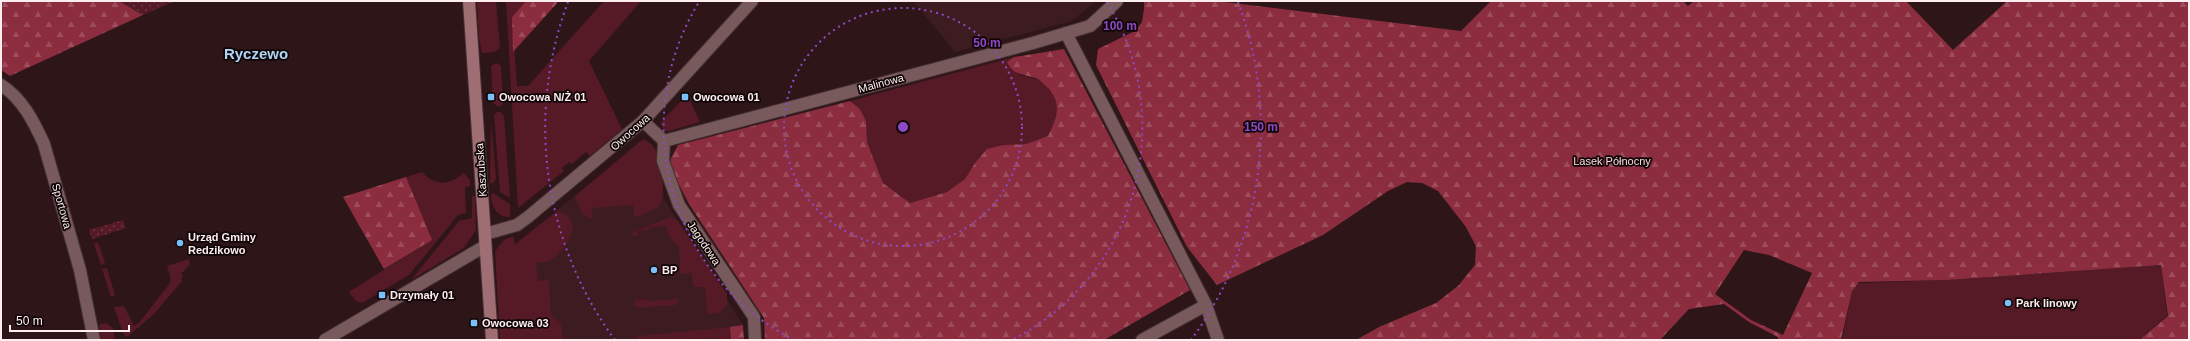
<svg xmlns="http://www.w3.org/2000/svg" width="2190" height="341" font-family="Arial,sans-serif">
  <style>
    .built { fill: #3c1c20 }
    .green { fill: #551a25 }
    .forest { fill: url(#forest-firs); fill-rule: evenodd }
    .garden { fill: url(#garden-dots) }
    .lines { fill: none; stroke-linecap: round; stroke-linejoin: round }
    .street-casing { stroke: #443133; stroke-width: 14 }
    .secondary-casing { stroke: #443133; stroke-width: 14 }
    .street { stroke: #78595c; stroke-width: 12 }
    .secondary { stroke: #9e6e73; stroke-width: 12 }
    .ring { fill: none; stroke: #8f49c6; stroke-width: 2; stroke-dasharray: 2 4 }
    .poi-dot { fill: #7abff8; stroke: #0f0506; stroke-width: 1.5 }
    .labels { text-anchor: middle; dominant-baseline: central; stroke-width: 3.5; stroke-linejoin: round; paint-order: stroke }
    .street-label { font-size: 11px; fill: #feeeef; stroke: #0f0506 }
    .poi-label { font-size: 11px; font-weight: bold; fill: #feeeef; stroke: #0f0506; text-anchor: start }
    .park-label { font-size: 11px; fill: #f7dbdd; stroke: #0f0506 }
    .district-label { font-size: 15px; font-weight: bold; fill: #afd4f4; stroke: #0f0506 }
    .centre { fill: #8f49c6; stroke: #0f0506; stroke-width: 2 }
    .ring-label { font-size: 12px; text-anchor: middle; font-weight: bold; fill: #8f49c6; stroke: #0f0506; stroke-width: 3.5; stroke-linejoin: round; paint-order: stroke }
  </style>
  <defs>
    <pattern id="forest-firs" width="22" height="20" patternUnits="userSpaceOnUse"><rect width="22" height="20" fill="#8b2d3f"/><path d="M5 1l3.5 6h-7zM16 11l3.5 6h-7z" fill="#9c4c5b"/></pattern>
    <pattern id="garden-dots" width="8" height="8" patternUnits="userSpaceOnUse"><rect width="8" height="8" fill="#551a25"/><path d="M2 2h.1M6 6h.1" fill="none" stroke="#6e3c45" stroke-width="1.8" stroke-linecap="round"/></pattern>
  </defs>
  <rect width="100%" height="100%" fill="#2e1518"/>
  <!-- built -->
  <g class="built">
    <polygon points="913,1 1096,1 1072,21 955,52"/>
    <polygon points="633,149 743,325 730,327 731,340 531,340 525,236"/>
  </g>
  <!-- green -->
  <g class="green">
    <polygon points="477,1 496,1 500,48 494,52 482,53 479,38"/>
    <polygon points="506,1 526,1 512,17 517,86 528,86 604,1 641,1 589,61 622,129 590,156 586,152 572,164 569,162 562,168 564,171 518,208"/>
    <polygon points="1014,57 1007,62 1020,75 1040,80 1052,93 1058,105 1056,119 1048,136 1026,144 1004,145 975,163 965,179 947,192 910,203 883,183 867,142 866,121 860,109 850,101"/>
    <polygon points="497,63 501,66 503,104 499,107 493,103 491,66"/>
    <polygon points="688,96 700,122 669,131 664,130 660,123 682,100 684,101"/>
    <polygon points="497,112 501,112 504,116 510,198 500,192 494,115"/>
    <polygon points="491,121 496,178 494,182 490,184"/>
    <path d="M643,139C648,141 652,144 655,149C660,157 666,194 661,203C659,208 653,209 649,212C644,214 639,217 634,217L633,205L592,208L593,219C582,217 579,205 575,196Z"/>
    <path d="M422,172C436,187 449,185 464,173L470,180V186L465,187L466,213L458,215L409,275L362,303L356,301L349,292L431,240L406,177Z"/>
    <path d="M493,193L510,204V217C496,217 491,206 491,194Z"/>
    <polygon points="472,196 475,196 476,230 464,248 411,280 459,221 472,218"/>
    <path d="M558,211L566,215L573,224C573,239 561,254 549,261C546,263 540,262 536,263L538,281L549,280L551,315L561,323L563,340H500L495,251L504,240L513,236L515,244Z"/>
    <path d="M670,217L678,221L727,294V305L720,313L707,314L705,287H693L692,273L680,274L679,246C671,238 668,240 667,226L649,227V230L638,231V236L631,235L633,232Z"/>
    <polygon points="98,242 105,263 101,265 94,244"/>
    <polygon points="189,259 190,264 181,274 183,276 181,279 182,281 154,314 127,337 123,333 114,307 124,306 134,326 139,323 170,283 170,276 167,266"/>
    <polygon points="2161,265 2167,316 2138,340 1842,340 1852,291 1854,286 1859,283 1947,280"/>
    <polygon points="107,268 115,295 111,297 102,269"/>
    <polygon points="676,298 679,302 675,305 638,308 633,304 636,300 648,299 648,301 675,299"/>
    <polygon points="106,323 113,328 115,340 101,340 99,324"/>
    <polygon points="730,327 731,340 719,340 719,338 637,340 637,336"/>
  </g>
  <!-- forest -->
  <g class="forest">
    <polygon points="1,1 119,1 143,15 10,76 1,70"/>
    <polygon points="526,1 559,1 513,52 512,17"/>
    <path d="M1144,1H1216L1461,31L1491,1H1683L1688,6L1694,1H1906L1953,50L2007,1H2189V340H2139L2168,316L2161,265L1947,280L1859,282L1852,291L1841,340H1778V337L1749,322L1724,304L1689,309L1660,340H1356L1379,327L1436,303L1458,286L1475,265L1476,246L1466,227L1438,191L1422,183L1407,182L1388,191L1323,235L1217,285L1187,247L1096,65L1098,49L1135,31L1142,22L1144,9ZM1744,250L1769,255L1812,273L1783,335L1751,320L1715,294Z"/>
    <path d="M1064,49L1190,290L1104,340H765L764,318L689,204L675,177L670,164L671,158L678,145L850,101L860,109L866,121L867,142L883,183L910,203L947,192L965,179L975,163L987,149L1004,145L1026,144L1048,136C1057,118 1063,104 1047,87C1044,85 1041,81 1038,79C1024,74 1014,76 1007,62L1014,57Z"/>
    <polygon points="406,177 432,240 384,269 343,197"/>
    <polygon points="743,325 744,340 731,340 730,327"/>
  </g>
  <!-- garden -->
  <g class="garden">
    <polygon points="119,1 175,1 143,15"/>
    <polygon points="123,220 126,228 92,239 89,230"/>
  </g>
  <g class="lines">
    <!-- street casing -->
    <g class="street-casing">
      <g id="street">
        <polyline points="1066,33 1206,305 1218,340"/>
        <path d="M1,85C22,98 34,122 44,144L80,270L94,340"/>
        <polyline points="643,121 664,141 1033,43 1090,26 1117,1"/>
        <polyline points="664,141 663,161 679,205 754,317 755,340"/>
        <polyline points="485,234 517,225 528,217 643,121 752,1"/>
        <polyline points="325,340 485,246"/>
        <polyline points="1142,340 1206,305"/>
      </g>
    </g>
    <!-- secondary casing -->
    <g class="secondary-casing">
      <polyline id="secondary" points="469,1 492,340"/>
    </g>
    <!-- street -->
    <use href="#street" class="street"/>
    <!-- secondary -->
    <use href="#secondary" class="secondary"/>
  </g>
  <!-- distance rings -->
  <g class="ring">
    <circle cx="903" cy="127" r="119"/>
    <path d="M794 340A239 239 0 0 1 699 2M1107 2A239 239 0 0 1 1012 340"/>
    <path d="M615 340A358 358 0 0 1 568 2M1238 2A358 358 0 0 1 1191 340"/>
  </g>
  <!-- markers -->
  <g class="poi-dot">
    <rect x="487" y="93" width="8" height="8" rx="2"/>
    <rect x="681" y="93" width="8" height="8" rx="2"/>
    <circle cx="180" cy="243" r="4"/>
    <circle cx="654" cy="270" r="4"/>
    <rect x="378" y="291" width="8" height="8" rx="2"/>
    <circle cx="2008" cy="303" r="4"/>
    <rect x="470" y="319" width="8" height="8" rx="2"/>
  </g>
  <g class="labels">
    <!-- street labels -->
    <g class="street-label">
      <text transform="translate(881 83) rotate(-15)">Malinowa</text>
      <text transform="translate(630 132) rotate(-42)">Owocowa</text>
      <text transform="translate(481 170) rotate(-94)">Kaszubska</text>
      <text transform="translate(62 206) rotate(74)">Sportowa</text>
      <text transform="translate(704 243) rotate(56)">Jagodowa</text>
    </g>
    <!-- poi labels -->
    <g class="poi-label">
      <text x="499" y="97">Owocowa N/Ż 01</text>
      <text x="693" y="97">Owocowa 01</text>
      <text x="188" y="237">Urząd Gminy<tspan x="188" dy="13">Redzikowo</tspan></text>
      <text x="662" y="270">BP</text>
      <text x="390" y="295">Drzymały 01</text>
      <text x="2016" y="303">Park linowy</text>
      <text x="482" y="323">Owocowa 03</text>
    </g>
    <!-- park labels -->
    <g class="park-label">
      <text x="1612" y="161">Lasek Północny</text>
    </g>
    <!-- district labels -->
    <g class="district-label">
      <text x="256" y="53">Ryczewo</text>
    </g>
  </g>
  <circle cx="903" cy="127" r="6" class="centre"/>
  <g class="ring-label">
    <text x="1120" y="30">100 m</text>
    <text x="987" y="47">50 m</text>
    <text x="1261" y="131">150 m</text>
  </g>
  <!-- border -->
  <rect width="2190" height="341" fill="none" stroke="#feeeef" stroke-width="4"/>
  <!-- scale -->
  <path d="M10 325v6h119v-6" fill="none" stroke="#feeeef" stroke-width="2"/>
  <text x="16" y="325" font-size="12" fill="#feeeef" stroke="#0f0506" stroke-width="3" paint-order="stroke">50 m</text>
</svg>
